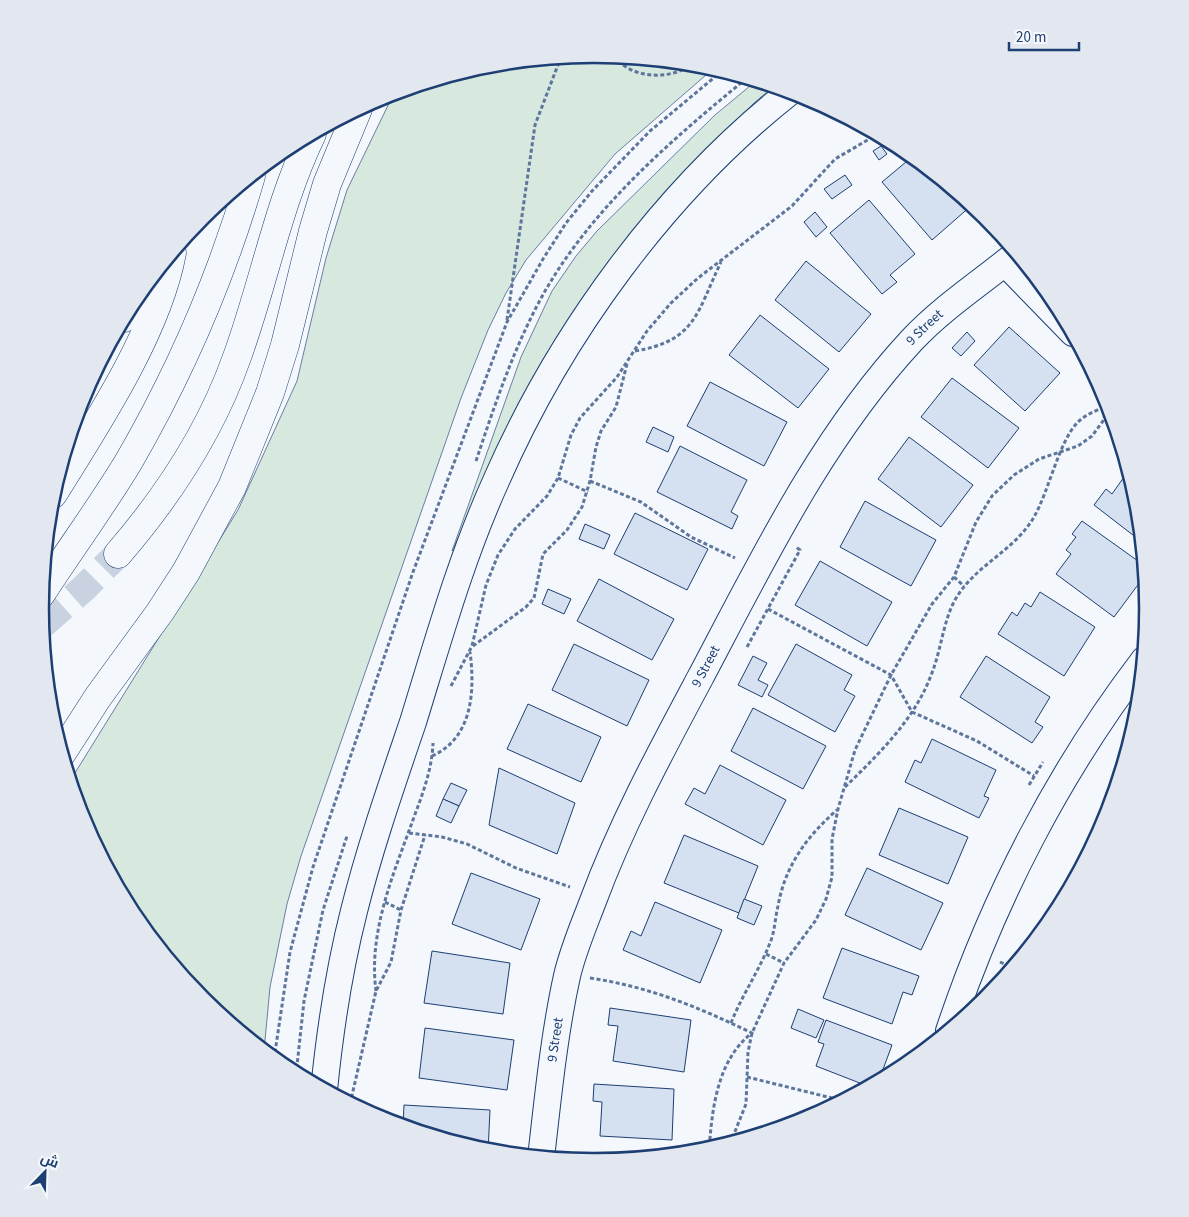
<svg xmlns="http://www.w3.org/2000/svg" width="1189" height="1217" font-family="'Source Sans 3',Cairo,sans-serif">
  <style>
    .green { fill: #d7e8df; stroke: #687fa3 }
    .building { fill: #d5e0f0; stroke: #1d3f73 }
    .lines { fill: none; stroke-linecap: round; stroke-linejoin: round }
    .highway-tunnel { stroke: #c9d2e0; stroke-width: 28; stroke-dasharray: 28 14; stroke-linecap: butt }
    .minor-casing { stroke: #1d3f73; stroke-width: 28 }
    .major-casing { stroke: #1d3f73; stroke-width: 29 }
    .highway-casing { stroke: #1d3f73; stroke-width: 29 }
    .path { stroke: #5e769c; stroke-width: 3; stroke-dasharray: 4 2.5; stroke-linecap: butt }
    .minor { stroke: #f4f7fb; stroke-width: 26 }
    .major { stroke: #f4f7fb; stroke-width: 28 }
    .highway { stroke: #f4f7fb; stroke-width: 28 }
    .labels { text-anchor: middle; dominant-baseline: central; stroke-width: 4; stroke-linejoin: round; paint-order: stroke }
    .street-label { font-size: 14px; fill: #1d3f73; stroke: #f4f7fb }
    .rim { fill: none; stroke: #1d3f73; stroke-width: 2.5 }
  </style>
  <rect width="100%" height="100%" fill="#f4f7fb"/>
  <!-- green -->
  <g class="green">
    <polygon points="595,54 703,65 714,68 615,154 526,260 506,293 488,330 461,398 301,856 287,904 270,987 264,1051 202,1000 133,916 82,820 70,781 238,510 297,381 326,258 347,190 394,93 487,65"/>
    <polygon points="756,81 774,86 754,103 660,198 575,309 545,359 452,551 521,357 552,291 576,256 597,231 715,115"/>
  </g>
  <!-- building -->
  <g class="building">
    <polygon points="881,146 887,154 879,160 873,151"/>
    <polygon points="912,157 920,166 923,164 972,205 932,240 882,182"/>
    <polygon points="845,175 852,185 832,199 824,189"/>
    <polygon points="869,200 915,254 890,275 897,282 882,294 830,233"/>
    <polygon points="815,212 827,227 816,237 804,222"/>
    <polygon points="806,261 871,314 839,352 775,300"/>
    <polygon points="760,315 829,369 798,408 729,355"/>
    <polygon points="1009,327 1060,373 1025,411 974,365"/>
    <polygon points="967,332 975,341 961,356 952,348"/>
    <polygon points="952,378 1019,428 988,468 921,417"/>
    <polygon points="710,382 787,422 764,466 687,426"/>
    <polygon points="653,427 674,437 668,452 646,442"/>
    <polygon points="909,437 973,485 941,527 878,479"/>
    <polygon points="680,446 747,480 731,512 738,516 732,529 657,492"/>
    <polygon points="1124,477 1131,481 1132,480 1138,501 1142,542 1094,505 1106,489 1112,494"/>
    <polygon points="865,501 936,540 911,586 840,547"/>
    <polygon points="635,513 708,549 687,590 614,554"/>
    <polygon points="1082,521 1145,566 1146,574 1114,617 1056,574 1071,554 1066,550 1076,537 1072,534"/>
    <polygon points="585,524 610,535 604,549 579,539"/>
    <polygon points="820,561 892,602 867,646 795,605"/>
    <polygon points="599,579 674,619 652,660 577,621"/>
    <polygon points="548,589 571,599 564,614 542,604"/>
    <polygon points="1040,592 1095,627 1064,676 998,634 1012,612 1017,616 1025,603 1031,607"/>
    <polygon points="574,644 649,680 627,726 552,690"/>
    <polygon points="796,644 852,675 844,690 855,696 835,732 768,695"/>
    <polygon points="753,656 767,663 758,680 768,685 762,697 738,685"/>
    <polygon points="986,656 1050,697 1035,722 1043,727 1032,743 960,697"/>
    <polygon points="528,704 601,737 581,782 507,749"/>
    <polygon points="753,708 826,746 803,789 731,751"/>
    <polygon points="932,739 996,770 984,796 989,798 979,818 905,782 915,760 921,763"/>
    <polygon points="720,765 786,800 763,845 685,804 694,788 705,794"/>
    <polygon points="499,768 575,803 557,854 489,825"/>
    <polygon points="451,783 467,790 459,806 443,799"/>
    <polygon points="443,799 459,806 451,823 436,816"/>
    <polygon points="899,808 968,837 948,884 879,855"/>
    <polygon points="684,835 758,866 739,913 664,883"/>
    <polygon points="867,868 943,903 921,950 845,915"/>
    <polygon points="471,873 540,899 521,950 452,924"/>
    <polygon points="744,899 762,906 754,925 737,918"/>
    <polygon points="655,902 722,930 700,983 623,950 631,931 641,936"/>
    <polygon points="842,948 919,976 912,995 903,992 892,1024 823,998"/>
    <polygon points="432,951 510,963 503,1014 424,1003"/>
    <polygon points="610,1008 691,1020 684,1072 613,1061 618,1026 608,1025"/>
    <polygon points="798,1009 824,1020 816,1038 791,1028"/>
    <polygon points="826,1020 892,1045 878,1083 870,1087 816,1066 824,1044 818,1042"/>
    <polygon points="425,1028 514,1040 507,1090 419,1078"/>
    <polygon points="594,1084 674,1089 672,1140 600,1136 602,1102 593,1101"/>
    <polygon points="404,1105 490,1110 488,1152 403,1127"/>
  </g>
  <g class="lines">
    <!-- highway-tunnel -->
    <polyline class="highway-tunnel" points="42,625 83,589 118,554"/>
    <!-- minor casing -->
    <g class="minor-casing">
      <g id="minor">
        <polyline points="1005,263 1073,333"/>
        <path d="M949,1031C993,899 1059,771 1144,660"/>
        <path d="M324,1090C330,1030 339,970 354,911C370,847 392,784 413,722C438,641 461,558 496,481C560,334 665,190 791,91"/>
        <path id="s1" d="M541,1158C548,1097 554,1035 567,976C573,950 584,925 593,901C622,823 661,751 700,678C762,561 821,438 912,340C943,307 982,282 1017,253"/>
      </g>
    </g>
    <!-- major casing -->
    <g class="major-casing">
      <path id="major" d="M53,494C96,425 157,333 172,253"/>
    </g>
    <!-- highway casing -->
    <g class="highway-casing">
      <g id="highway">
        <polyline points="124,318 136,297"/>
        <path d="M118,554C169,495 211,431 237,357C264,283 278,204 312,134"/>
        <path d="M41,594C70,549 102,506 129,461C181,371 222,276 251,176"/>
        <polyline points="62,753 98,697 160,612 186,572 232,487 270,393 285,345 313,231 327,184 358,109"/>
      </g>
    </g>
    <!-- path -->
    <g class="path">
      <path d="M614,56C632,80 671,80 693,64"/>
      <polyline points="507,320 535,125 561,57"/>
      <path d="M635,351C696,341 697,312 721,262"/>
      <path d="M476,461C494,407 512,353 539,302C587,212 669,142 747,78"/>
      <polyline points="558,478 588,492"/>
      <polyline points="590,481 641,502 691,537 735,558"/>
      <polyline points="954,577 964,586"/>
      <polyline points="768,609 891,675 912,712 977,741 1034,776"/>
      <polyline points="473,646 526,607 534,598 543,554 567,530 582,507 590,481 596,447 601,431 616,407 627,364"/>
      <polyline points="747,647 800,550 796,547"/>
      <polyline points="451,686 472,646 486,585 498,555 515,529 547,496 558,478 571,435 580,418 617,377 647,331 671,303 698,278 792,206 835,159 878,134"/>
      <path d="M432,756C473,738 475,690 470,652"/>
      <polyline points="1029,785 1043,762"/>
      <path d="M845,787C880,753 917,717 933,670C942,646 944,616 958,595C978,564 1015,550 1034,517C1049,491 1059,441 1078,422C1086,414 1098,410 1108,405"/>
      <polyline points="409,833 442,837 467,844 516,868 570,887"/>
      <polyline points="385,902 401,910"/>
      <polyline points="766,954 784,963"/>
      <polyline points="1000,962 1013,968"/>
      <path d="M590,978C650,987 698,1007 752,1033C717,1060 712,1109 709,1151"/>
      <path d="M376,991C368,931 394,873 414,817C423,793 432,769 433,743"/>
      <path d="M731,1023C742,995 759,971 770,943C775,931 775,918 778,906C785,866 807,836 837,810"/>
      <polyline points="274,1059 290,952 313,867 413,572 507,322 543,259 566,223 592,191 650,131 722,71"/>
      <polyline points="296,1075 304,1001 323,910 347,836"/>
      <polyline points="747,1077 844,1101"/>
      <polyline points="350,1104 376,991 391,962 401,910 425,835"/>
      <polyline points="730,1144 746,1104 748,1052 752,1033 784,963 816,920 826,899 832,877 832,839 838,809 855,750 891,675 932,604 954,577 976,522 992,496 1014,475 1039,459 1078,446 1092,436 1103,421 1108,405"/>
    </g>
    <!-- minor -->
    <use href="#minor" class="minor"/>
    <!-- major -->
    <use href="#major" class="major"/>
    <!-- highway -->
    <use href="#highway" class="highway"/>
  </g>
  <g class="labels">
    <!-- street labels -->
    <g class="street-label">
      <text stroke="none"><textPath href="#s1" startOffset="929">9 Street</textPath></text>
      <text stroke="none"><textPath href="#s1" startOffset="524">9 Street</textPath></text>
      <text stroke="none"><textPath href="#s1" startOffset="119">9 Street</textPath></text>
    </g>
  </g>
  <!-- crop -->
  <path d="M0 0H1189V1217H0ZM49 608a545 545 0 1 1 1090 0a545 545 0 1 1-1090 0Z" fill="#e3e8f0" fill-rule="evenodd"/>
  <path class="rim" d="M49 608a545 545 0 1 1 1090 0a545 545 0 1 1-1090 0Z"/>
  <!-- north arrow -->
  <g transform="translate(45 1172) rotate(23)" stroke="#f4f7fb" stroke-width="4" paint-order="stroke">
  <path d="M0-4L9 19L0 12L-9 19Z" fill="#1d3f73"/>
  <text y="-8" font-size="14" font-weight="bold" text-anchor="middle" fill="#1d3f73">ش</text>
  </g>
  <!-- scale -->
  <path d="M1009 42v8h70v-8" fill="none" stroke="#1d3f73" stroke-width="2.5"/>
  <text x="1016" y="42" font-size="15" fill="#1d3f73" stroke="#f4f7fb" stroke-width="4" paint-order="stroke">20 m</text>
</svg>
